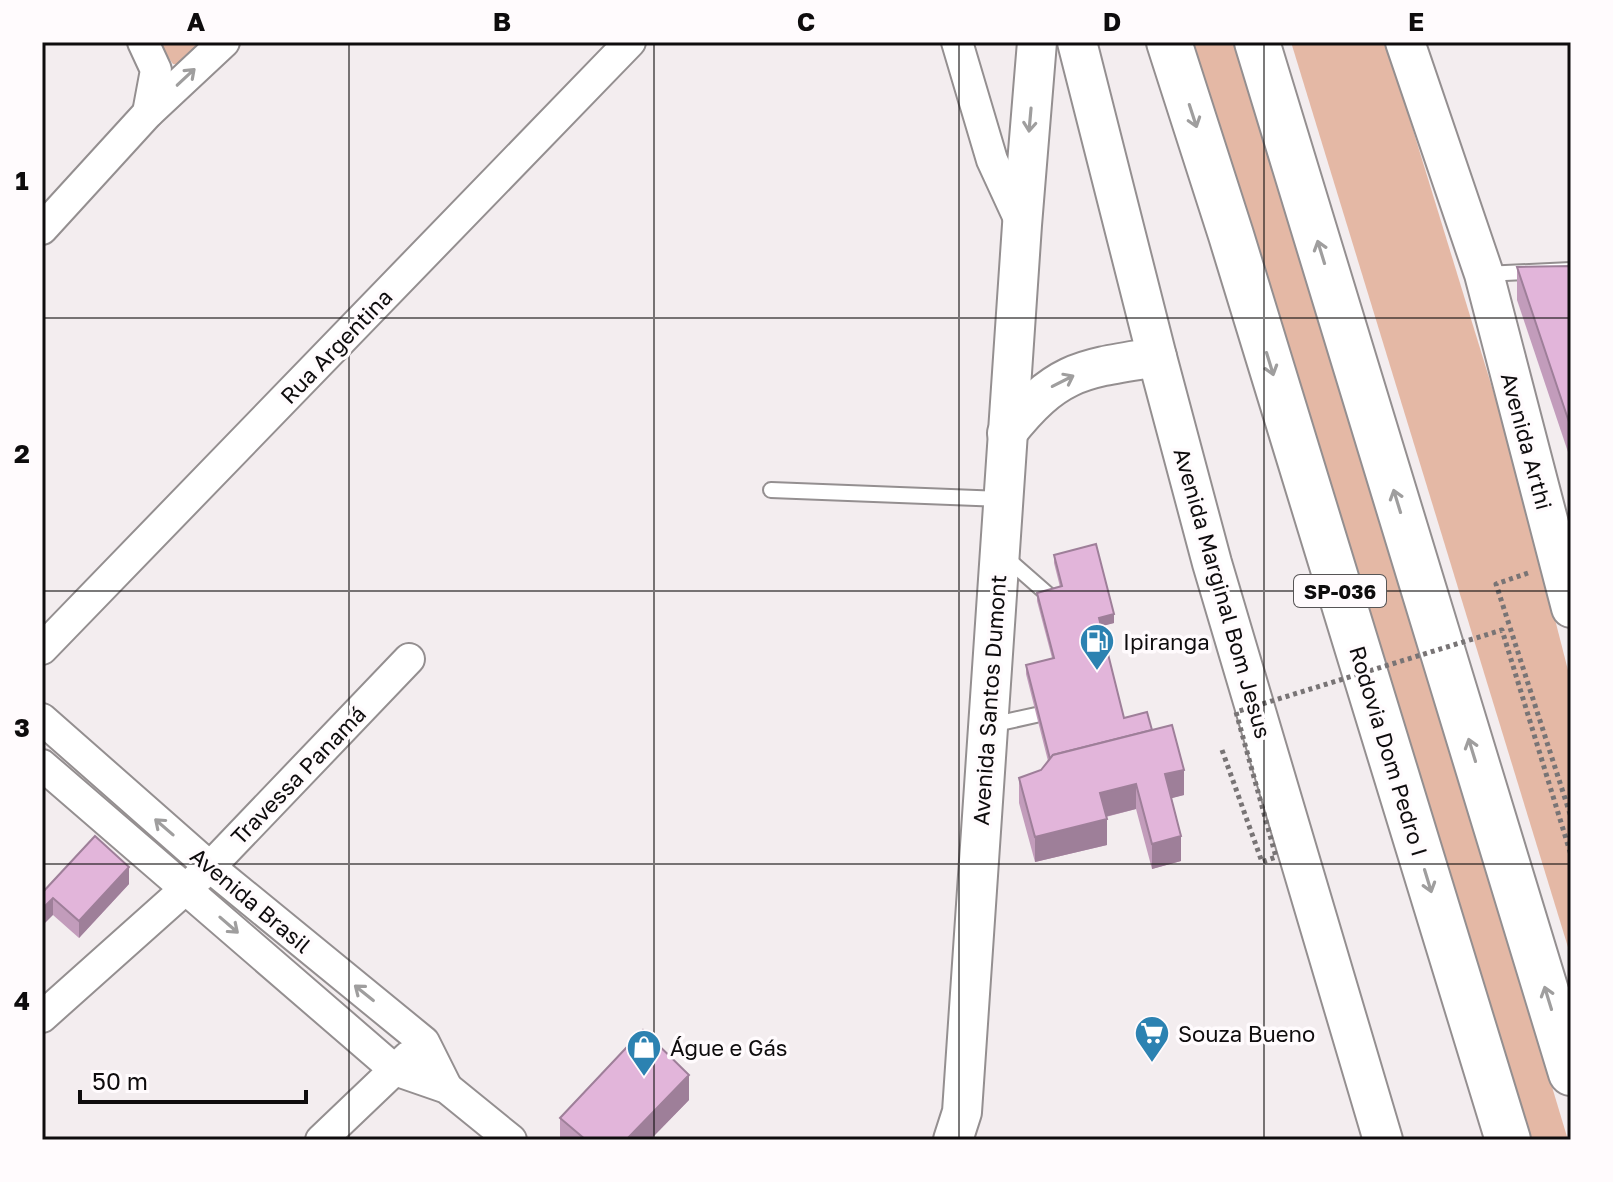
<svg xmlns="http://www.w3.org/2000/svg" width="1613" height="1182" font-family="'Golos Text',sans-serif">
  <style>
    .green { fill: #e4b8a5 }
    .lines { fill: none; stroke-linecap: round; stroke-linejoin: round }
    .service-casing { stroke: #948f90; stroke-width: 18 }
    .minor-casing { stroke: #948f90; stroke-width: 34 }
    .tertiary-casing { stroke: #948f90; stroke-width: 42 }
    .motorway-casing { stroke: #948f90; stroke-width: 48 }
    .path { stroke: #787475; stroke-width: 5; stroke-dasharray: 4 4; stroke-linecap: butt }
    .service { stroke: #fff; stroke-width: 14 }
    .minor { stroke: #fff; stroke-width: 30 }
    .tertiary { stroke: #fff; stroke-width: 38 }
    .motorway { stroke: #fff; stroke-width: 44 }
    .path-bridge { stroke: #787475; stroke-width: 5; stroke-dasharray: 4 4; stroke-linecap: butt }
    .wall { fill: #c29cbb }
    .shaded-wall { fill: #9e7f99 }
    .building { fill: #e2b5da; stroke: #9e7f99; stroke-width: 2 }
    .oneway { stroke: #9f9e9e }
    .grid { fill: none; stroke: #0e0c0d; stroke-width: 2; stroke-opacity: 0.55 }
    .labels { text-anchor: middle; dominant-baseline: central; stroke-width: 7; stroke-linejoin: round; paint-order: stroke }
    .shield { fill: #fffbfd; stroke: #565455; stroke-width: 2 }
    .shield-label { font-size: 20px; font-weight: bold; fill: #0e0c0d }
    .street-label { font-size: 22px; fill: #0e0c0d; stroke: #fffbfd }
    .poi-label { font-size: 22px; fill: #0e0c0d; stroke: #fffbfd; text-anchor: start }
    .neatline { fill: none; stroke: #0e0c0d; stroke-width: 3 }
    .grid-label { font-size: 26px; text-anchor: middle; font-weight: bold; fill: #0e0c0d }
  </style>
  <rect width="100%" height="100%" fill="#f3edef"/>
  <!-- green -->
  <g class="green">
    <polygon points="157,42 207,42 186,65 173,64"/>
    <polygon points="1190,42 1238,42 1568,1140 1522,1140"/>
    <polygon points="1291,42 1386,42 1514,459 1571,682 1571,957"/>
  </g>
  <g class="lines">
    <!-- service casing -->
    <g class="service-casing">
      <g id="service">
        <polyline points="1484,274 1571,270"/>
        <polyline points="771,490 1002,499"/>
        <polyline points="1004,556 1052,598"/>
        <polyline points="991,725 1036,715"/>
      </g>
    </g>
    <!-- minor casing -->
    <g class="minor-casing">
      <g id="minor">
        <polyline points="143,42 156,70 148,113"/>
        <polyline points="957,42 992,160 1022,225"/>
        <polyline points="42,229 148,113 224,42"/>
        <polyline points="42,649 630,42"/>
        <polyline points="42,719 210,867 424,1042 447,1088"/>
        <polyline points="42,765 395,1070 447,1088 511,1140"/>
        <polyline points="42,1017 210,867 409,659"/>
        <polyline points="321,1140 408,1057"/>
      </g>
    </g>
    <!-- tertiary casing -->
    <g class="tertiary-casing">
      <g id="tertiary">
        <polyline points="1077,42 1157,357 1212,563 1383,1140"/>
        <polyline points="1405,42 1484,274 1571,608"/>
        <path d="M1007,433C1057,370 1081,369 1157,357"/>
        <polyline points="953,1140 962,1112 1022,225 1037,42"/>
      </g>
    </g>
    <!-- motorway casing -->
    <g class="motorway-casing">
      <g id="motorway">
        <polyline points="1169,42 1231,235 1508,1140"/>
        <polyline points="1257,42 1571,1073"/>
      </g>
    </g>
    <!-- path -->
    <polyline class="path" points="1528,573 1496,584 1571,817"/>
    <!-- service -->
    <use href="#service" class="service"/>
    <!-- minor -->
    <use href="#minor" class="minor"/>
    <!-- tertiary -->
    <use href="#tertiary" class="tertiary"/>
    <!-- motorway -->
    <use href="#motorway" class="motorway"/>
    <!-- path-bridge -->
    <polyline class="path-bridge" points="1222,750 1262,862 1276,857 1236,712 1502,630 1571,855"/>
  </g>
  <!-- wall -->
  <g class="wall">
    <polygon points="1571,266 1571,461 1517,300 1517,267"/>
    <polygon points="1054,555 1114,623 1101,626 1124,718 1152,730 1184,795 1171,798 1181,861 1152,869 1136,809 1106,817 1107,845 1035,862 1019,803 1019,778 1041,770 1048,761 1026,674 1026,665 1052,658 1037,601 1037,593 1060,587 1054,563"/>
    <polygon points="129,884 79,938 53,915 42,893"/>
    <polygon points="689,1100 650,1140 560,1140 560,1118"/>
  </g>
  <!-- shaded-wall -->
  <g class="shaded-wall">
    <polygon points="1114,614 1114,623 1099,627 1099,618"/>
    <polygon points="1184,770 1184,795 1165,800 1165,774"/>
    <polygon points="1136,784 1136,809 1100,818 1100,793"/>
    <polygon points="1107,819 1107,845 1035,862 1035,837"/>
    <polygon points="1181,836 1181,861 1152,869 1152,844"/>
    <polygon points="129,867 129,884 79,938 79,921"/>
    <polygon points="53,898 53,915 42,926 42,909"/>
    <polygon points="689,1075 689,1100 650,1140 626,1140"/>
  </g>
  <!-- building -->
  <g class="building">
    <polygon points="1571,266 1571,428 1517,267"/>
    <polygon points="1096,544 1114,614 1099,618 1124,718 1147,712 1152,730 1053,755 1050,759 1026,665 1054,658 1037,593 1062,586 1054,555"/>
    <polygon points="1172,725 1184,770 1165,774 1181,836 1152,844 1136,784 1100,793 1107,819 1035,837 1019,778 1041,770 1053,755"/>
    <polygon points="95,836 129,867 79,921 53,898 42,909 42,893"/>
    <polygon points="643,1030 689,1075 626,1140 586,1140 560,1118"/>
  </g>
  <!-- one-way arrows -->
  <defs><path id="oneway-shaft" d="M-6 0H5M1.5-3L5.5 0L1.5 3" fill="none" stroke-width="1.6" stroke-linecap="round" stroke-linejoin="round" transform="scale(2)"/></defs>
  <g class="oneway">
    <use href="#oneway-shaft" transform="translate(186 77) rotate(-43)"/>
    <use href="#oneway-shaft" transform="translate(1193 116) rotate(72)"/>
    <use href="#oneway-shaft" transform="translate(1030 120) rotate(95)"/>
    <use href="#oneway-shaft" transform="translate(1321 252) rotate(-107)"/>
    <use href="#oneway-shaft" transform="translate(1270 364) rotate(73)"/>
    <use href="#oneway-shaft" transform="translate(1063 381) rotate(-27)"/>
    <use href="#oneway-shaft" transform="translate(1397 501) rotate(-107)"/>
    <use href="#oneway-shaft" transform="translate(1472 750) rotate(-107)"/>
    <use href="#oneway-shaft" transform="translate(164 827) rotate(-139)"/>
    <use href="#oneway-shaft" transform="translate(1428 881) rotate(73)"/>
    <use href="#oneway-shaft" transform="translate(229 925) rotate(41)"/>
    <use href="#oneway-shaft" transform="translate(364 993) rotate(-141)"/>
    <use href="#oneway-shaft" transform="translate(1548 998) rotate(-107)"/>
  </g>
  <!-- grid -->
  <path class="grid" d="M349,42V1140M654,42V1140M959,42V1140M1264,42V1140M42,318H1571M42,591H1571M42,864H1571"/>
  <!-- icons -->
  <defs>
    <g id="fuel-pin" transform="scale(1.8)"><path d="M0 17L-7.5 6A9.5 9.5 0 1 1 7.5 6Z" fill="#2c82b1" stroke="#fffbfd"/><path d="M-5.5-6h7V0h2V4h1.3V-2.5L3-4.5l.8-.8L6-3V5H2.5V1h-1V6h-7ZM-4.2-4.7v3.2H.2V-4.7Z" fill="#fff"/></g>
    <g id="supermarket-pin" transform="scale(1.8)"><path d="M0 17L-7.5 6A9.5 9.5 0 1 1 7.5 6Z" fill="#2c82b1" stroke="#fffbfd"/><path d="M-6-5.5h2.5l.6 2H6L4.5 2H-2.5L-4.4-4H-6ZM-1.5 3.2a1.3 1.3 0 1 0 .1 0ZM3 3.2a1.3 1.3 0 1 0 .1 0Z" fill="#fff"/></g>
    <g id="shop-pin" transform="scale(1.8)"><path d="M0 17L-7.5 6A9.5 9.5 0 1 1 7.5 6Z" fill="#2c82b1" stroke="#fffbfd"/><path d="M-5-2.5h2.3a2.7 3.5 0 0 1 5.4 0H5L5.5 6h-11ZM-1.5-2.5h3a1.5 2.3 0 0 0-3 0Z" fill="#fff"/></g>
  </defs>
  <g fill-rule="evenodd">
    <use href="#fuel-pin" x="1097" y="641"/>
    <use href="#supermarket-pin" x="1152" y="1033"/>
    <use href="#shop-pin" x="644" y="1047"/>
  </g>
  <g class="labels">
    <!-- shield labels -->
    <rect class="shield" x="1294" y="575" width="92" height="32" rx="6"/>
    <g class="shield-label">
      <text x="1340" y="591">SP-036</text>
    </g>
    <!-- street labels -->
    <g class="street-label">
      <text transform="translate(336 346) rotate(-46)">Rua Argentina</text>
      <text transform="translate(1527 441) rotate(75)">Avenida Arthi</text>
      <text transform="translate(1223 593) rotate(74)">Avenida Marginal Bom Jesus</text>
      <text transform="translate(989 700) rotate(-86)">Avenida Santos Dumont</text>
      <text transform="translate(1389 751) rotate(73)">Rodovia Dom Pedro I</text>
      <text transform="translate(298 775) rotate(-46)">Travessa Panamá</text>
      <text transform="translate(251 900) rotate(40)">Avenida Brasil</text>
    </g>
    <!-- poi labels -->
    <g class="poi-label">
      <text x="1123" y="641">Ipiranga</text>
      <text x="1178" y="1033">Souza Bueno</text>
      <text x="670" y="1047">Águe e Gás</text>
    </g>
  </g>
  <!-- border -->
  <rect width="1613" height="1182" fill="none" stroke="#fffbfd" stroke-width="88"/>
  <!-- scale -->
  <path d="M80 1090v12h226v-12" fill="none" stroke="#0e0c0d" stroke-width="4"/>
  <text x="92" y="1090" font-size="24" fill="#0e0c0d" stroke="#fffbfd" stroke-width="6" paint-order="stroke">50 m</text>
  <rect x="44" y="44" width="1525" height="1094" class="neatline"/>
  <g class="grid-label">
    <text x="196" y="31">A</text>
    <text x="502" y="31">B</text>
    <text x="806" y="31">C</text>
    <text x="1112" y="31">D</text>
    <text x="1416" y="31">E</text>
    <text x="22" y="190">1</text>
    <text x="22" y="463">2</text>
    <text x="22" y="737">3</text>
    <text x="22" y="1010">4</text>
  </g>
</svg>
